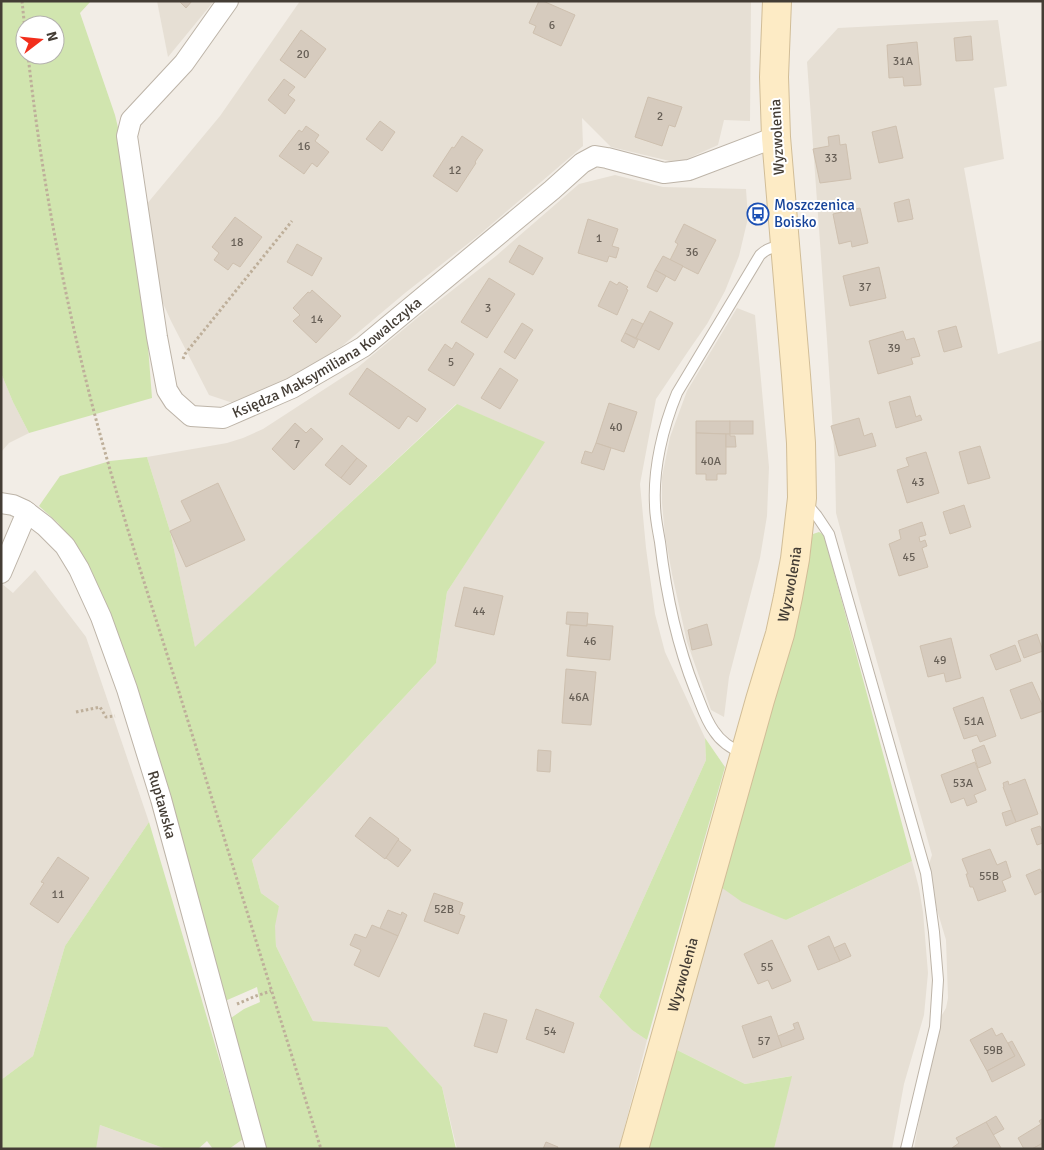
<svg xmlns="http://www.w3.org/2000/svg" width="1044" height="1150" font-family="Signika,sans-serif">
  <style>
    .residential { fill: #e6dfd4 }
    .green { fill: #d1e5af; fill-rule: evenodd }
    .building { fill: #d6cbbe; stroke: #cec0af }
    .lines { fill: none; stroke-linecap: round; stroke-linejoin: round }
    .lane-casing { stroke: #bdb4a8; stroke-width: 12 }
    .street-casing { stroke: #bdb4a8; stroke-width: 22 }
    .secondary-casing { stroke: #d1bd97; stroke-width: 30 }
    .path { stroke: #beaf9a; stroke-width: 3; stroke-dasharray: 2.5 2.5; stroke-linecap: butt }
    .lane { stroke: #fff; stroke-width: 10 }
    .street { stroke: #fff; stroke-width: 20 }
    .secondary { stroke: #fdebc5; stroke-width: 28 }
    .labels { text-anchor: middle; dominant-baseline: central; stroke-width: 4; stroke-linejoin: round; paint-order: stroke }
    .number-label { font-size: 12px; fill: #686057 }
    .street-label { font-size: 15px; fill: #443d35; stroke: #fff }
    .transit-label { font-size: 15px; fill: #164399; stroke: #fff; text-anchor: start }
  </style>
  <rect width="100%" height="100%" fill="#f2ede6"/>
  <!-- residential -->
  <g class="residential">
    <polygon points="157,1 214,1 168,57"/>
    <polygon points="300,1 751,1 750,121 724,120 718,145 678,163 611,147 582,118 583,146 479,235 405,293 342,346 292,378 233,403 209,395 171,321 157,290 146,205 220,116"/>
    <polygon points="998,20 1007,86 994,88 1004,159 964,168 998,354 1043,340 1043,1149 914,1149 935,1027 946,1008 948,998 946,940 926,873 932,855 860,602 836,513 835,464 827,340 807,62 838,28"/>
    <polygon points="615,175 663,187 746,189 748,218 739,256 725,291 707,324 689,350 656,399 640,484 646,548 655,614 665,652 705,738 706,760 599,997 632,1030 647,1040 619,1149 457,1149 442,1087 387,1028 313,1021 276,946 274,917 279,906 261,893 252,860 436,663 447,592 544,442 456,404 195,648 170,531 147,457 227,443 243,438 263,429 357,368 422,314 496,256 579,184"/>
    <polygon points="737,308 755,315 769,467 767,516 760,558 729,677 724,717 711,710 687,642 672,574 665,535 662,503 662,477 670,437 687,391"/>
    <polygon points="1,373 13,402 29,433 9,443 1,452"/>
    <polygon points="35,570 86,637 149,822 65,946 33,1056 1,1080 1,583 13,593"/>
    <polygon points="912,861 919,888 923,912 928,973 924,1015 904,1084 892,1149 774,1149 791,1076 745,1084 673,1048 718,885 786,920"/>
    <polygon points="100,1125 166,1149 94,1149"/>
  </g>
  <!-- green -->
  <g class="green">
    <path d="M1,1H76L77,2V1H91L80,13L115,115L120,136L145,307L152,398L29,433L13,402L1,373ZM25,25H55V55H25Z"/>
    <polygon points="457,404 545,442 447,592 436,663 252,860 261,893 279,906 275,926 276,946 313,1021 387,1027 442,1087 456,1149 264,1149 228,1020 244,1009 260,1002 257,987 225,1001 81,553 58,523 39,506 60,476 110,461 147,457 170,531 195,647"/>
    <polygon points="819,532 824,535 912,861 786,920 742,902 718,885 787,647 813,534"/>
    <polygon points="705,738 725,767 647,1040 632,1030 599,997 706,760"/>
    <polygon points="149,822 243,1139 229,1149 213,1149 207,1141 198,1149 166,1149 100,1125 96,1149 1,1149 1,1080 33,1056 65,946"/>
    <polygon points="673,1048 745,1084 792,1076 774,1149 644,1149"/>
  </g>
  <!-- building -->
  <g class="building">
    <polygon points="179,1 192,1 186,8"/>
    <polygon points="539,1 543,1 575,15 561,46 533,33 536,26 529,23"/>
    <polygon points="301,30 326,49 305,78 280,60"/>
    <polygon points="971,36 973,60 956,61 954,38"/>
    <polygon points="917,42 921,85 904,86 903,77 889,78 887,45"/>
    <polygon points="284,79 295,87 288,95 295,100 285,114 268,100"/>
    <polygon points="648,97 682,107 675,127 669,125 662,146 635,137"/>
    <polygon points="380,121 395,132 382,151 366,139"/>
    <polygon points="306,126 319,135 315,141 329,152 317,167 312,163 304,174 279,156 299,130 302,132"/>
    <polygon points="896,126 903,158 879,163 872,132"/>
    <polygon points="839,135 840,145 846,144 851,179 820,183 813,149 829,146 828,137"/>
    <polygon points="462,136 483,150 475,162 476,163 457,192 433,176 452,147 454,148"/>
    <polygon points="909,199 913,219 898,222 894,203"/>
    <polygon points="860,208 868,243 852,247 851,241 839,244 833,214"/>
    <polygon points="235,217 262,237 240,267 233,263 228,270 214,260 219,253 212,247"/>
    <polygon points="588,219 618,229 612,246 619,248 616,258 609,256 607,262 578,253"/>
    <polygon points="684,224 716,240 698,274 670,260 678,244 675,242"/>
    <polygon points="297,244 322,258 312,276 287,262"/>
    <polygon points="519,245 543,258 533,275 509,262"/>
    <polygon points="663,256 683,266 675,281 655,270"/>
    <polygon points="879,267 886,298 850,306 843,276"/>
    <polygon points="655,270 666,276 657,292 647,287"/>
    <polygon points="489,278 515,294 487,338 461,322"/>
    <polygon points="610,281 617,285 619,282 628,287 626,289 628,290 617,315 598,306"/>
    <polygon points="312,290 341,316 316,343 293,321 300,315 293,308 308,292 310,293"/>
    <polygon points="650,311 673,323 659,350 636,338"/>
    <polygon points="632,319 643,324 636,338 625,333"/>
    <polygon points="522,323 533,330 515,359 504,352"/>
    <polygon points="956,326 962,347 944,352 938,331"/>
    <polygon points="903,331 906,340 914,338 920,356 911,358 913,364 878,374 869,341"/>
    <polygon points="625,333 638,340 634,348 621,341"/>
    <polygon points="456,342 474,354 454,386 428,370 445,344 452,349"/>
    <polygon points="367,368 426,409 417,422 408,416 399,429 349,394"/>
    <polygon points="500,368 518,380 500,409 481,398"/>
    <polygon points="910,396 916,417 920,415 922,420 896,428 889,402"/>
    <polygon points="609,403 637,412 624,452 596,443"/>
    <polygon points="859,418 864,436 872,433 876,446 839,456 831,426"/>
    <polygon points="696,421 730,421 730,434 696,433"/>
    <rect x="730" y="421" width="23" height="13"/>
    <polygon points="295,423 306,433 311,428 323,439 294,470 272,449"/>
    <polygon points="696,433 726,434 726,474 717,474 717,480 706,480 706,474 696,474"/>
    <polygon points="726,434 730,434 730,436 735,436 736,447 726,447"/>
    <polygon points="596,443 611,448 604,470 581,463 585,451 592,453"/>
    <polygon points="342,445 357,458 341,478 325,465"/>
    <polygon points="980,446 990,478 968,484 959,452"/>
    <polygon points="926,452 939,493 907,503 897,470 909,466 906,458"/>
    <polygon points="357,458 367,466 350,485 341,478"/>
    <polygon points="218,483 245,540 186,567 170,531 191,521 181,501"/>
    <polygon points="964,505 971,527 950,534 943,512"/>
    <polygon points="922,522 926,535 919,537 920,542 925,540 927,546 922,548 928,567 899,576 889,544 901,539 899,530"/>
    <polygon points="464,587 503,596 494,635 455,626"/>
    <polygon points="567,612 588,613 587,626 566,624"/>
    <polygon points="587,624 613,626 610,660 567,656 570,625 587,626"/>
    <polygon points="707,624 712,645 692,650 688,630"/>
    <polygon points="1037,634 1043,651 1024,658 1018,641"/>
    <polygon points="951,638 961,678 946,682 944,673 928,677 920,646"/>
    <polygon points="1015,645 1021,661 996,670 990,655"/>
    <polygon points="566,669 596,672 591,725 562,723"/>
    <polygon points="1032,682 1043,707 1043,711 1021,719 1010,690"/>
    <polygon points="983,697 996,736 980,742 977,735 964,739 953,708"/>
    <polygon points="984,745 991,763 978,768 972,750"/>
    <polygon points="538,750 551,751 550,772 537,771"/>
    <polygon points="975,762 986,790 974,795 977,802 967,806 964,798 951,803 941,775"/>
    <polygon points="1025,779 1038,814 1016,822 1003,787 1004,787 1003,783 1008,781 1009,785"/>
    <polygon points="1011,810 1016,822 1006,826 1002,813"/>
    <polygon points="370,817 399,839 385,859 355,836"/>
    <polygon points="1040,826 1043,833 1043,843 1037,845 1031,829"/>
    <polygon points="398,840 411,850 398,867 386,858"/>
    <polygon points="990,849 997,865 1006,861 1011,877 1002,881 1006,891 978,901 973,887 970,887 966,874 968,874 962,859"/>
    <polygon points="58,857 89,878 58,923 30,904 44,883 41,882"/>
    <polygon points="1040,869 1043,876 1043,891 1035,895 1026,875"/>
    <polygon points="434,893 463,903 459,914 465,916 458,934 424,921"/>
    <polygon points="388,910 401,915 402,912 407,915 398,936 380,928"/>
    <polygon points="372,925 398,936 379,977 354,965 361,950 350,945 355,934 366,938"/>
    <polygon points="829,936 840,961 818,970 808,946"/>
    <polygon points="772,940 791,981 772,989 768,980 758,984 744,954"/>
    <polygon points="845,943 851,956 840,961 834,948"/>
    <polygon points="536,1009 574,1023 564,1053 526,1039"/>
    <polygon points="484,1013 507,1020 497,1053 474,1046"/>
    <polygon points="771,1016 782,1047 753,1058 742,1026"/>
    <polygon points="798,1022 804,1039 782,1047 778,1036 795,1029 793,1024"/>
    <polygon points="992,1028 996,1036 1002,1033 1015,1056 987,1071 970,1040"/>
    <polygon points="1012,1041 1025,1065 992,1082 987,1071 1015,1056 1008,1043"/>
    <polygon points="996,1116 1004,1129 993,1135 986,1122"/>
    <polygon points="1042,1119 1043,1143 1032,1149 1024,1149 1018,1138 1041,1124 1039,1121"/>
    <polygon points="986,1122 1001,1148 953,1149 952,1148 959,1143 956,1138"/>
    <polygon points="546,1142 558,1147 557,1149 543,1149"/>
    <polygon points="1043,1143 1043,1149 1032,1149"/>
  </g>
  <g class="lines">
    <!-- lane casing -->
    <g class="lane-casing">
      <g id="lane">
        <polyline points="806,503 817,516 829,534 926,873 934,932 938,980 935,1027 906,1149"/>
        <path d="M744,754C732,749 721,742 714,731C705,719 701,704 695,690C676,642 666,593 660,542C658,530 655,517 655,505C653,468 663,427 677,393L760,255C767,248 774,247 783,246"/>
      </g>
    </g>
    <!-- street casing -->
    <g class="street-casing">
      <g id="street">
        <path id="s1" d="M228,1L184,63L131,120L127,136L157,337L167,390L174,401L191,416L223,418L292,388L363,347L552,190L582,163L595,156L607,158L664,173L689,170L776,137"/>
        <path id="s2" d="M1,503L13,505L24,510L45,526L65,546L79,569L101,617L127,689L161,799L256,1149"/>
        <polyline points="1,573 27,512"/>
      </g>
    </g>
    <!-- secondary casing -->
    <g class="secondary-casing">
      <g id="secondary">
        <path id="s3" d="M634,1149L760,700L780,634L788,597L795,559L802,498L801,443L796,375L776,137L774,77L777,1"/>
      </g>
    </g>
    <!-- path -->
    <g class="path">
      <polyline points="22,1 25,30"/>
      <path d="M28,55C41,174 63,292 93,408C118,503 149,597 179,692C226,844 273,996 321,1149"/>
      <polyline points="183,359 185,354 292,221"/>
      <polyline points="76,712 100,707 106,717 115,716"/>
      <polyline points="237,1004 256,996 271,991"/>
    </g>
    <!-- lane -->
    <use href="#lane" class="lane"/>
    <!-- street -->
    <use href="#street" class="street"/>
    <!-- secondary -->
    <use href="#secondary" class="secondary"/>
  </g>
  <!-- icons -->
  <defs>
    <g id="bus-ring" transform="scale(1.125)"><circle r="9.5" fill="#fff" stroke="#1a4fb4" stroke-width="1.5"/><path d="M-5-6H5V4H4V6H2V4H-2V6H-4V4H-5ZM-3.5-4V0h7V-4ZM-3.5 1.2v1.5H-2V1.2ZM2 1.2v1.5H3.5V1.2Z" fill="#1a4fb4"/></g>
  </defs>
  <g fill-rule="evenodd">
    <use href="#bus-ring" x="758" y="214"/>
  </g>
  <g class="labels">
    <!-- number labels -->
    <g class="number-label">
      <text x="552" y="25">6</text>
      <text x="303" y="54">20</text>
      <text x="903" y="61">31A</text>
      <text x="660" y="116">2</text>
      <text x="304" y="146">16</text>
      <text x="831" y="158">33</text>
      <text x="455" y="170">12</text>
      <text x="599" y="238">1</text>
      <text x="237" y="242">18</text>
      <text x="692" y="252">36</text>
      <text x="865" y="287">37</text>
      <text x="488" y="308">3</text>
      <text x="317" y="319">14</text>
      <text x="894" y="348">39</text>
      <text x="451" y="362">5</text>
      <text x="616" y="427">40</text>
      <text x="297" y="444">7</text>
      <text x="711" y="461">40A</text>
      <text x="918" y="482">43</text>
      <text x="909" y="557">45</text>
      <text x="479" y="611">44</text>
      <text x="590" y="641">46</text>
      <text x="940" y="660">49</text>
      <text x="579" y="697">46A</text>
      <text x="974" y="721">51A</text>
      <text x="963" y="783">53A</text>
      <text x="989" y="876">55B</text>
      <text x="58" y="894">11</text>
      <text x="444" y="909">52B</text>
      <text x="767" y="967">55</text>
      <text x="550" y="1031">54</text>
      <text x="764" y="1041">57</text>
      <text x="993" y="1050">59B</text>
    </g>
    <!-- street labels -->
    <g class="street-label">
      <text transform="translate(777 137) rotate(-93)">Wyzwolenia</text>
      <text stroke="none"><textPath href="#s1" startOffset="616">Księdza Maksymiliana Kowalczyka</textPath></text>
      <text stroke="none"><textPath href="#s3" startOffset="586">Wyzwolenia</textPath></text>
      <text stroke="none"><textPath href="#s2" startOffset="356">Ruptawska</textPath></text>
      <text stroke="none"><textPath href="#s3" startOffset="181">Wyzwolenia</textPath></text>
    </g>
    <!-- transit labels -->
    <g class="transit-label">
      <text x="774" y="205">Moszczenica<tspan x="774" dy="17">Boisko</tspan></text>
    </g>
  </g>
  <!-- border -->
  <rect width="1044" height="1150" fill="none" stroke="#443d35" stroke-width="5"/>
  <!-- north arrow -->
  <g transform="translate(40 40) rotate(74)"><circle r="24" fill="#ffffff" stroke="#b4b1ae"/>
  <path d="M0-4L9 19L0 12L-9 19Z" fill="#f22e1c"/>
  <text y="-8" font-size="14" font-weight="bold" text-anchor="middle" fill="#443d35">N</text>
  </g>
</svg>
